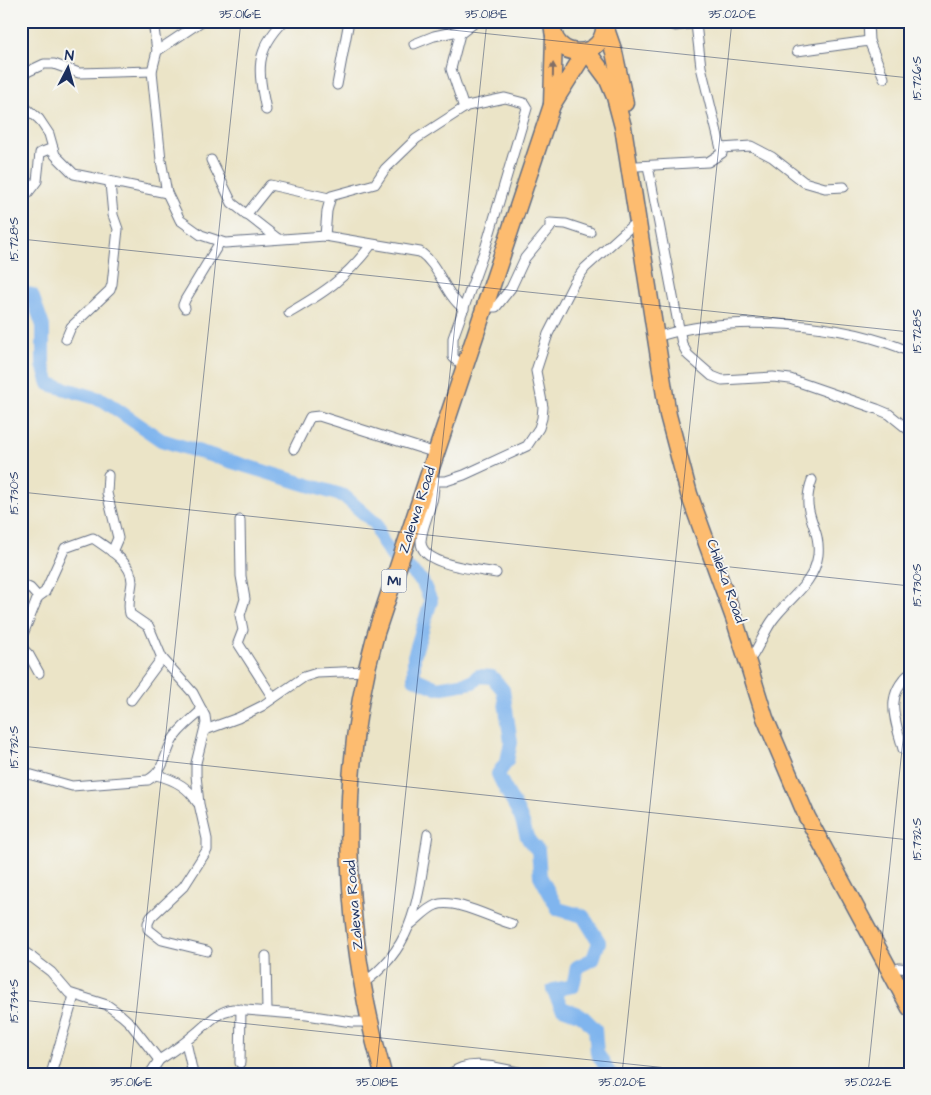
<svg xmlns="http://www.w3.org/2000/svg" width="931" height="1095" font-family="'Architects Daughter',sans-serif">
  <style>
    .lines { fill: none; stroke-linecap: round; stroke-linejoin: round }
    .river { stroke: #80b5ee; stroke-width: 14 }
    .street-casing { stroke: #646e83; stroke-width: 11 }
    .highway-casing { stroke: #646e83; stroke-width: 19 }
    .street { stroke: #fff; stroke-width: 9 }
    .highway { stroke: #fdbc6f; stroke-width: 16 }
    .oneway { fill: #816e66 }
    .ticks { fill: none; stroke: #1b2f5e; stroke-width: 1; stroke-opacity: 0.45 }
    .labels { text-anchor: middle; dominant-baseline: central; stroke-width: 4; stroke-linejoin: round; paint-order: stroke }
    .shield { fill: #f6f6f2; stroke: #5d6b8a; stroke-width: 1 }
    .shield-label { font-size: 14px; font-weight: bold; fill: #1b2f5e }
    .street-label { font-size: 15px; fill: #1b2f5e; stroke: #f6f6f2 }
    .neatline { fill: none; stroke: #1b2f5e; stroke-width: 2 }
    .ticks-label { font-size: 12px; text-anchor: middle; fill: #1b2f5e }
  </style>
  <rect width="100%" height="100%" fill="#f6f6f2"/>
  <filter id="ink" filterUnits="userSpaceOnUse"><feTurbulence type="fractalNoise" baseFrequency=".02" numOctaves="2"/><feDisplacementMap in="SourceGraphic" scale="10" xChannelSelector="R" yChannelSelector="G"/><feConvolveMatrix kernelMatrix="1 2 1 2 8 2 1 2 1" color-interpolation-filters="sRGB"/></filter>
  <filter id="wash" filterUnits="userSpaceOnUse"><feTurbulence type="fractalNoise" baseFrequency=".0096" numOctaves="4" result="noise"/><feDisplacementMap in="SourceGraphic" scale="20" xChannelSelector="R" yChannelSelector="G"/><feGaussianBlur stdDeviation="1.12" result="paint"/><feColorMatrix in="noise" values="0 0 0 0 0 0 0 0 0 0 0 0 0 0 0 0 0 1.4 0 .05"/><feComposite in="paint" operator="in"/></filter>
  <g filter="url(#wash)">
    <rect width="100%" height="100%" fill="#ebe4c7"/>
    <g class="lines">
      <!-- river -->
      <g class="river">
        <polyline points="21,293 32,295 43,326 43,365 49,384 103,400 161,440 344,496 376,524 382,541 395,560"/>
        <path d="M405,566L422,581L431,601L414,656V678L437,688L473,682L478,676L492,677L503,690L511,742L507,761L498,774C504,789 514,802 520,816C528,833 522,836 538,850L540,876L558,909L583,916L599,942L593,959L577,967L573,986L553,990L562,1008L581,1015L595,1029L597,1053L610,1074"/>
      </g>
    </g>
  </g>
  <g filter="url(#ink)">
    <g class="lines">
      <!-- street casing -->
      <g class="street-casing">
        <g id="street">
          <path d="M153,21L157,51L152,71L161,160L167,193L180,220L201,235L225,243L325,236L420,252C440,266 444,294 464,309"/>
          <polyline points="868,21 869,41 884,78"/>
          <polyline points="675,26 691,24"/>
          <polyline points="414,44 434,36 463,30"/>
          <polyline points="157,51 202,21"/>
          <polyline points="797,51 869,41"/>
          <polyline points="21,70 27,72 44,64 54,64 79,73 152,71"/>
          <polyline points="337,85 349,21"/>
          <polyline points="21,104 39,119 49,134 55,155 74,174 167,193"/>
          <polyline points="464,108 451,69 460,34 477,21"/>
          <path d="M266,110C258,70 254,52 284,21"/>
          <polyline points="721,148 751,146 772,157 804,182 825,188 844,187"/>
          <polyline points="211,160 232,203 277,238"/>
          <polyline points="637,166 708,162 722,153 701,67 696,24 699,21"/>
          <polyline points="648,166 682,344 688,355 712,376 722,380 773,377 790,379 877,409 889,414 910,431"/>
          <polyline points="21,202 37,181 40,153 53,148"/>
          <polyline points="246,215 270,185 329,198"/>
          <polyline points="325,236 327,211 331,196 375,184 385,169 416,139 467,106 505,98 524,103 527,108 485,249 453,338 453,357 464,368"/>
          <polyline points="485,307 496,307 511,288 525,258 550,228 550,223 566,224 590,232"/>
          <polyline points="185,308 183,305 185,300 220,242"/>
          <path d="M289,313C325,292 345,279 371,245"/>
          <path d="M663,335C732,314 844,322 910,352"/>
          <polyline points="66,339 71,327 110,290 112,284 118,229 113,215 110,183"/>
          <polyline points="294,449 310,417 319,416 436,453"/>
          <polyline points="108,475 107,493 118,538 112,552"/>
          <polyline points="427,481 446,481 464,475 527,446 539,428 542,418 543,407 536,371 548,334 574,283 585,268 638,220"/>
          <path d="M434,481C434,489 434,497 431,504C428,516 422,528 421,541C420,566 478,569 496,573"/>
          <polyline points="240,520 241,576 245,599 240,615 243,630 238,643 273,698"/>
          <polyline points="21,584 30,588 38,597"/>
          <path d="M21,639L38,597L45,592L65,548L93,538C107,548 132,562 132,582C131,594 127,602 130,614L149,627L162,658L193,693L205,716L206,723L196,763V775L199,804L207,839V850L184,886L151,917L148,923V929L162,940L207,951"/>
          <polyline points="21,647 29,655 39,673"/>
          <path d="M753,655C760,644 765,631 772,621C788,598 814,585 818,555C821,524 799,515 812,480"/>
          <polyline points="131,700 162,658"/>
          <polyline points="205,730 238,718 262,706 304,677 317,673 366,671"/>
          <path d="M903,749C895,719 884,696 910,673"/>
          <path d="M21,772L72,786L148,780C164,771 164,757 172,741C178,729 193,719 202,710"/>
          <path d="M156,775C173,779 188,786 197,802"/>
          <path d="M411,924C419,918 426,909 436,905C455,898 493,919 512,924"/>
          <path d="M21,949L51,972L69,993L107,1005L121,1015L130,1023L159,1060C170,1053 181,1046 191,1037C205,1027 215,1012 233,1009L307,1015L352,1022H368"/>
          <polyline points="266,956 267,1011"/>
          <polyline points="21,960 31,956"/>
          <polyline points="899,968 910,969"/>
          <path d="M362,984C417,946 418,895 428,834"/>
          <polyline points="186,1042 193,1074"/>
          <polyline points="240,1063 241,1009"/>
          <polyline points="51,1074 74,996"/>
          <polyline points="150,1074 159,1060"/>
          <path d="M450,1074C470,1057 501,1069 524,1073"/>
        </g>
      </g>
      <!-- highway casing -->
      <g class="highway-casing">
        <g id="highway">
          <path d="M553,21C548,62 609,62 604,21"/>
          <polyline points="605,26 614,52 625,103"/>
          <polyline points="587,51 607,78 615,97 623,127 668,415 689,494 734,618 765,718 807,817 910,1008"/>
          <polyline points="552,105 554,35"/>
          <path d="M383,1074C343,931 336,776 376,633L552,105L586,51"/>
        </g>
      </g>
      <!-- street -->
      <use href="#street" class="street"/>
      <!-- highway -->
      <use href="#highway" class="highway"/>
    </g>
    <!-- one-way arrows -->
    <defs><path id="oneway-solid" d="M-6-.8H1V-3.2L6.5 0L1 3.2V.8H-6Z" transform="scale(1.25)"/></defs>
    <use class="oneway" href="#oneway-solid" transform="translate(553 70) rotate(-89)"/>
  </g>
  <!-- ticks -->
  <path class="ticks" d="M366,21L910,78M21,239L910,332M21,492L910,586M21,746L910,840M21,1000L724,1074M130,1074L241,21M376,1074L487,21M622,1074L732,21M868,1074L910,673"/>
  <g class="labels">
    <!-- shield labels -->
    <rect class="shield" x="381.5" y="569.5" width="25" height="23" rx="4"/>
    <g class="shield-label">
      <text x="394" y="581">M1</text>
    </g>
    <!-- street labels -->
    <g class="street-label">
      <text transform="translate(417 510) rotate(-72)">Zalewa Road</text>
      <text transform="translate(726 581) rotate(70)">Chileka Road</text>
      <text transform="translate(354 905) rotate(-95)">Zalewa Road</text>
    </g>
  </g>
  <!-- margin -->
  <rect width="931" height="1095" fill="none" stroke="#f6f6f2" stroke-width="55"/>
  <!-- north arrow -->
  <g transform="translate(68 68) rotate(6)" stroke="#f6f6f2" stroke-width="4" paint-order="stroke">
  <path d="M0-4L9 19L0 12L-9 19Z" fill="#1b2f5e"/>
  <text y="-8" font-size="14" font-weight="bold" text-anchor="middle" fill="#1b2f5e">N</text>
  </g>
  <rect x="28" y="28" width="876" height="1040" class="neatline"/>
  <g class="ticks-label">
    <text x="240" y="18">35.016°E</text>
    <text x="486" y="18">35.018°E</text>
    <text x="732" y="18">35.020°E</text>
    <text transform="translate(917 78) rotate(-90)" y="4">15.726°S</text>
    <text transform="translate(14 239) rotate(-90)" y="4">15.728°S</text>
    <text transform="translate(917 331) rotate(-90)" y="4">15.728°S</text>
    <text transform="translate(14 493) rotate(-90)" y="4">15.730°S</text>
    <text transform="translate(917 585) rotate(-90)" y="4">15.730°S</text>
    <text transform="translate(14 747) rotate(-90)" y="4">15.732°S</text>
    <text transform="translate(917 839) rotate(-90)" y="4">15.732°S</text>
    <text transform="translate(14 1001) rotate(-90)" y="4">15.734°S</text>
    <text x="131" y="1086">35.016°E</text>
    <text x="377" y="1086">35.018°E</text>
    <text x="622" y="1086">35.020°E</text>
    <text x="868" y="1086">35.022°E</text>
  </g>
</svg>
